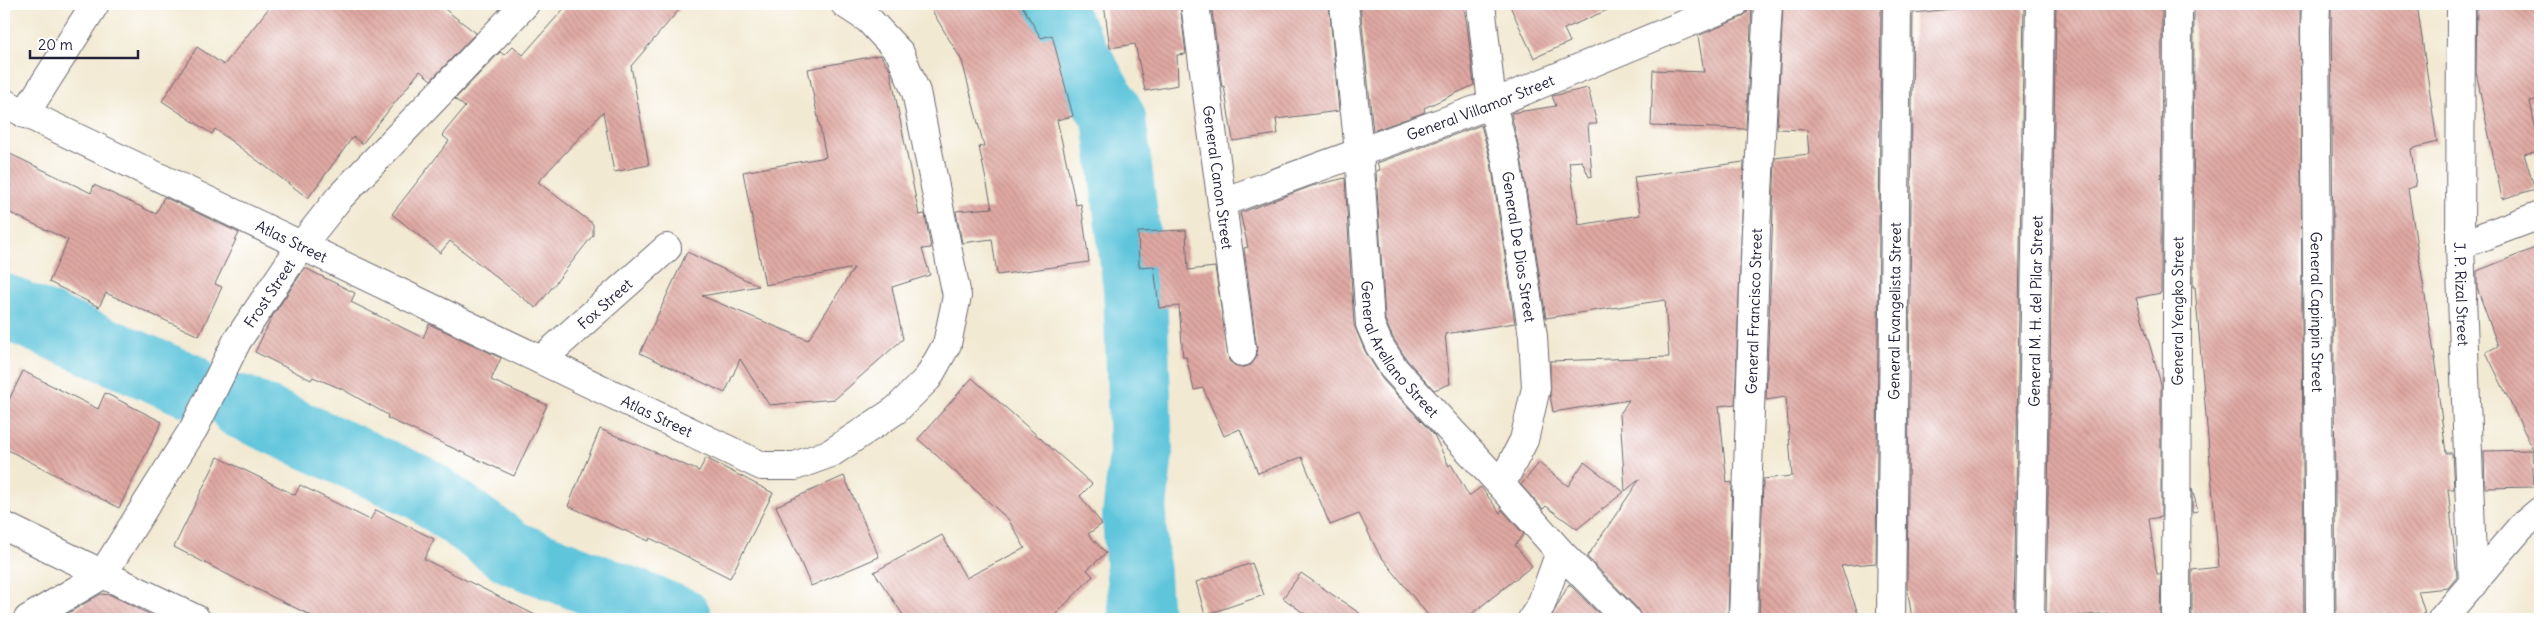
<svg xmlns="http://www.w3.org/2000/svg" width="2544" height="623" font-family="Delius,sans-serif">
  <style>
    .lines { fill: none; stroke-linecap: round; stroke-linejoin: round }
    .river { stroke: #5ec5db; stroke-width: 64 }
    .building { fill: url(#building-back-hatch) }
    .street-casing { stroke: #6b6870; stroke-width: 30 }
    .street { stroke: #fff; stroke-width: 28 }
    .labels { text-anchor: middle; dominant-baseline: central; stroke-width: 4; stroke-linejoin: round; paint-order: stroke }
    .street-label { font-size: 15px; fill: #22223b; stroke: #fff }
  </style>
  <defs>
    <pattern id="building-back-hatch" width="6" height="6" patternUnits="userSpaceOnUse" patternTransform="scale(1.25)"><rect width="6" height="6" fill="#dfa8a2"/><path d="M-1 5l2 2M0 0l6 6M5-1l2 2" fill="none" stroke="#bf908c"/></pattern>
  </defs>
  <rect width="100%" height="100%" fill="#fff"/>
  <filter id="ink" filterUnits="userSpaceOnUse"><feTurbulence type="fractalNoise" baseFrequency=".02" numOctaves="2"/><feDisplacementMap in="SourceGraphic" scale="10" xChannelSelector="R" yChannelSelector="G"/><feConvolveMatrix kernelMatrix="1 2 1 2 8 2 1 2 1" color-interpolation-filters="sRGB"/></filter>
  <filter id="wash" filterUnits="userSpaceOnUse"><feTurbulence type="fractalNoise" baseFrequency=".0096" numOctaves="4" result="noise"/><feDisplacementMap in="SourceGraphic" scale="20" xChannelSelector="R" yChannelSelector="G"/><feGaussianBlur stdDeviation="1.12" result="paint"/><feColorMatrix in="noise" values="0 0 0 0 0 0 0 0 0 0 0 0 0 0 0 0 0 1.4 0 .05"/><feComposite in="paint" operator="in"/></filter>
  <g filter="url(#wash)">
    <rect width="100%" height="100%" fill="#f2e9d2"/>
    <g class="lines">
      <!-- river -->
      <g class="river">
        <polyline points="1048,4 1114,118 1135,289 1141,452 1134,517 1141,619"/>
        <polyline points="4,306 188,385"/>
        <polyline points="241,407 423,489 511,552 680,619"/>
      </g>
    </g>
    <g id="blocks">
      <!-- building -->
      <g class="building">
        <polygon points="272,4 438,4 476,33 431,80 420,71 362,144 353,137 308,198 215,129 212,134 162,101 197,47 224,65"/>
        <polygon points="568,4 684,4 631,66 649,165 614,172 603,112 538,182 593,224 593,235 536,308 450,241 440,253 392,214 449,141 442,135 465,107 455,99 500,52 504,55 513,46 523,55"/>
        <polygon points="928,4 1021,4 1041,38 1052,35 1073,116 1057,120 1076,205 1081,204 1089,262 997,275 992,239 962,243 956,211 992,208 979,147 984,146 962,61"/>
        <polygon points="1104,4 1180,4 1186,54 1177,55 1178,85 1145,91 1135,44 1110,48"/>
        <polygon points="1211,4 1329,4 1339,111 1276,119 1278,134 1233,141 1224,86 1222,87"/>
        <polygon points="1360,4 1463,4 1467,24 1474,85 1424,108 1425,112 1373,131"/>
        <polygon points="1509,4 1621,4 1564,29 1570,42 1534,58"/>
        <polygon points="1749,4 1752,4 1746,129 1651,126 1653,70 1704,72 1698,36 1740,18 1747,13"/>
        <polygon points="1783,4 1881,4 1876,563 1841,566 1860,619 1759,619 1763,479 1792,476 1786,397 1766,400 1775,158 1809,154 1807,130 1777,129"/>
        <polygon points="1971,4 2024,4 2014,619 1912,619 1907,586 1913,13 1971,7"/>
        <polygon points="2056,4 2162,4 2161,293 2136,298 2161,384 2161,517 2149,519 2157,574 2161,574 2160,619 2110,619 2110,613 2046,619"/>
        <polygon points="2261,4 2300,4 2304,619 2192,619 2192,570 2219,567 2195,287 2193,287 2194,7"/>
        <polygon points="2331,4 2417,4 2437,142 2411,149 2416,186 2408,189 2440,390 2438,390 2446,453 2452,453 2454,489 2448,489 2457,577 2448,588 2418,591 2425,613 2406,619 2336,619"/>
        <polygon points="2477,4 2537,4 2540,41 2540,99 2530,101 2540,151 2524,154 2535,189 2502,199 2476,72"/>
        <polygon points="880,55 890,69 919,215 925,214 931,248 922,249 930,275 892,287 903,339 835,399 769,405 740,359 725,393 640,353 687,252 759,286 702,296 808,340 854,268 765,285 743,172 826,157 808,69"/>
        <polygon points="1588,88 1597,124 1588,124 1592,176 1589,177 1582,161 1569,162 1579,225 1640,215 1634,177 1744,162 1735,404 1719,406 1727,483 1732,482 1728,619 1641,619 1637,608 1587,557 1640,479 1625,491 1620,414 1629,400 1553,412 1550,395 1550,361 1669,357 1665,300 1546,318 1521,157 1511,113 1556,106 1552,96"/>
        <polygon points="1481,125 1491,162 1515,323 1445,334 1450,384 1434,390 1407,360 1393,338 1385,320 1376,171 1380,170 1377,163"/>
        <polygon points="4,151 91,193 94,185 156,214 164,197 239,233 215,284 222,287 199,336 106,293 99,307 49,282 68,240 4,210"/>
        <polygon points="1345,178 1354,325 1365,351 1383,380 1434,435 1449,466 1451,464 1469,496 1481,487 1500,513 1502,510 1524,534 1515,545 1532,566 1465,619 1431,619 1379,554 1359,514 1330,525 1302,457 1258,473 1240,429 1224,436 1203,388 1194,390 1186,357 1183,357 1179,306 1159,308 1154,266 1139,267 1138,232 1186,230 1188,270 1215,267 1229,361 1237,367 1244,367 1251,365 1256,358 1257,350 1244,248 1248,247 1240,213 1312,186"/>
        <polygon points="2540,246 2540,464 2486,352 2498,346 2477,288 2477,271"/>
        <polygon points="305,268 355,293 351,302 423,338 429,324 501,358 491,380 547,405 514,476 387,418 388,415 342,389 313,377 311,380 255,352 273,315"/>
        <polygon points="23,371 98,409 105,393 162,422 119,508 4,448 4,410"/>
        <polygon points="972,378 1092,484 1080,496 1102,524 1088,534 1106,553 1087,570 1093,576 1051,619 906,619 874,572 942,535 966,578 1025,548 1008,519 918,439"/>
        <polygon points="600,429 699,471 706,458 773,493 730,578 650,538 649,541 568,506"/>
        <polygon points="2532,450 2534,487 2485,488 2484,451"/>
        <polygon points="218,457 295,495 300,485 370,520 376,510 434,539 424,559 543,619 318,619 238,580 174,547"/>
        <polygon points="1584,462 1624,492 1577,529 1546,506 1543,509 1521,485 1539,463 1568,486"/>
        <polygon points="844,476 879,557 811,586 776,506"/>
        <polygon points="2192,489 2198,511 2192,512"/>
        <polygon points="1252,563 1264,595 1205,615 1196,582"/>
        <polygon points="1301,573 1368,619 1312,619 1283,598"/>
        <polygon points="1569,584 1604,619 1550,619"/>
        <polygon points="101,594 111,595 159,619 58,619"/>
      </g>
    </g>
  </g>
  <g filter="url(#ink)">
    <use href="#blocks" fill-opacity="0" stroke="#6b6870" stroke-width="1"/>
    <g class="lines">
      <!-- street casing -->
      <g class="street-casing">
        <g id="street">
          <path id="s1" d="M1195,4L1242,352"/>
          <path id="s2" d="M1344,4L1359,152L1370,324L1379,345L1395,370L1501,485L1560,552L1626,619"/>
          <path id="s3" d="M1481,4L1492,104L1506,159L1533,336L1536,388L1524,440L1501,485"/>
          <path id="s4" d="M2316,4L2315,30L2320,619"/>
          <path id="s5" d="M2461,4L2460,245L2473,584"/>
          <path id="s6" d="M4,103L762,466H795L831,453L896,410L928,378L947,344L957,296L916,92L900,53L868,19L845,4"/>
          <polyline points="25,114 95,4"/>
          <path id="s7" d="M1223,202L1492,104L1734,4"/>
          <polyline points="2460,245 2540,215"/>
          <path id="s8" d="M541,360L667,248"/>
          <polyline points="4,526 196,619"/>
          <path id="s9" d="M28,619L102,575L194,428L237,341L301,246L339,198L525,4"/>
          <polyline points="1532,619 1541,605 1560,552"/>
          <path id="s10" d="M1743,619L1756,230L1768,4"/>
          <path id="s11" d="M1891,619L1897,4"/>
          <path id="s12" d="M2030,619L2040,4"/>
          <path id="s13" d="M2176,619L2178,4"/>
          <polyline points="2442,619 2521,527 2540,511"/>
        </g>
      </g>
      <!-- street -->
      <use href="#street" class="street"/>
    </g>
  </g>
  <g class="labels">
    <!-- street labels -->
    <g class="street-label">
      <text stroke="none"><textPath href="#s7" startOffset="274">General Villamor Street</textPath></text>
      <text stroke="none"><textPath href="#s1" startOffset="175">General Canon Street</textPath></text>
      <text stroke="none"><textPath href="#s6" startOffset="319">Atlas Street</textPath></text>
      <text stroke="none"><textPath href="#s3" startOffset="246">General De Dios Street</textPath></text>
      <text stroke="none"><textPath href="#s9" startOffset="414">Frost Street</textPath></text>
      <text stroke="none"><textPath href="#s5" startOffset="290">J. P. Rizal Street</textPath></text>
      <text stroke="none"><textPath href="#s8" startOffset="85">Fox Street</textPath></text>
      <text stroke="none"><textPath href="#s10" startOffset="308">General Francisco Street</textPath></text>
      <text stroke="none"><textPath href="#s12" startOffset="308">General M. H. del Pilar Street</textPath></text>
      <text stroke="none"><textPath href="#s13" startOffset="308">General Yengko Street</textPath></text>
      <text stroke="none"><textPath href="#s4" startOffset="308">General Capinpin Street</textPath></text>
      <text stroke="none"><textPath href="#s11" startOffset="308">General Evangelista Street</textPath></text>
      <text stroke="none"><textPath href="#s2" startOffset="356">General Arellano Street</textPath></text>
      <text stroke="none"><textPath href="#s6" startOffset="724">Atlas Street</textPath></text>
    </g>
  </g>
  <!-- margin -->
  <rect width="2544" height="623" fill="none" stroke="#fff" stroke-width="20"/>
  <!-- scale -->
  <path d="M30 50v8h108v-8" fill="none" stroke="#22223b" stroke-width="2.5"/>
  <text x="38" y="50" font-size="15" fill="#22223b" stroke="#ffffff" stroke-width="4" paint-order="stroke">20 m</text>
</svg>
